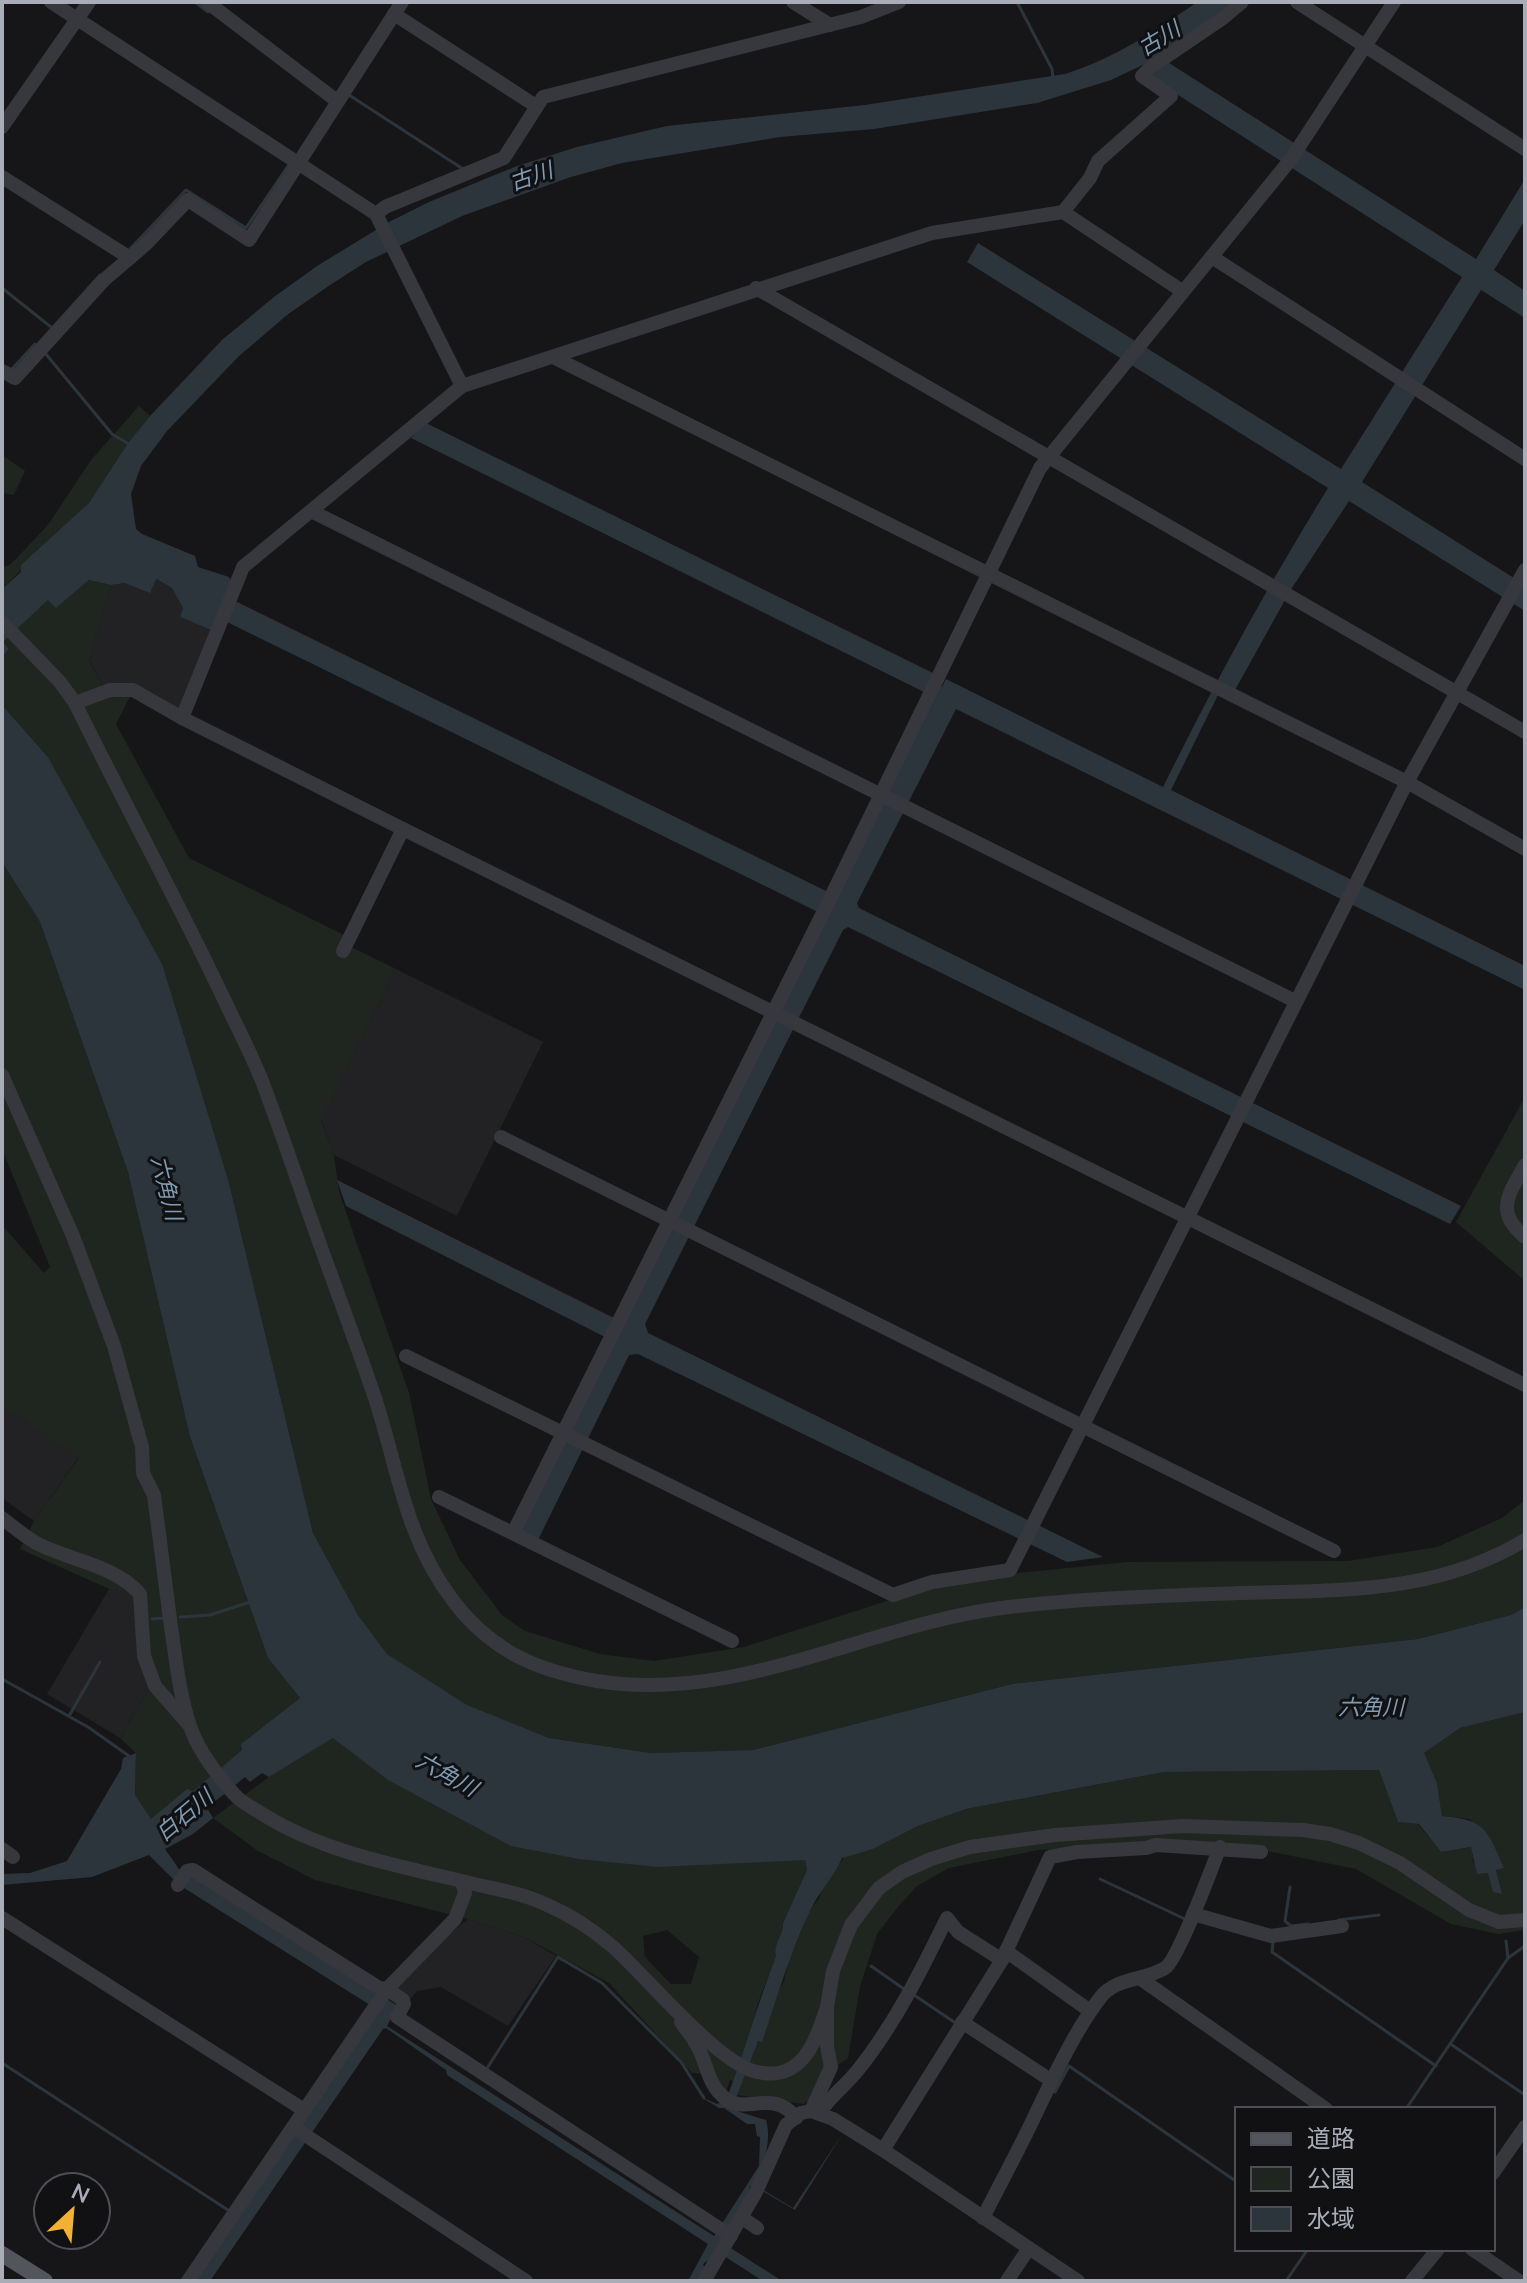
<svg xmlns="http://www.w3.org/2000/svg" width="1527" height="2283" font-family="Mulish,'Noto Sans JP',sans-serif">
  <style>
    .built { fill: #222225 }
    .green { fill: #1e261f; fill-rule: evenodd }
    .water { fill: #2c353c; fill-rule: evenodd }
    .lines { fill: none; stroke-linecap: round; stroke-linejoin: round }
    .stream { stroke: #2c353c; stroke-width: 3 }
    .minor { stroke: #37383d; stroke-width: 14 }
    .major { stroke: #53555c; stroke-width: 16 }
    .labels { text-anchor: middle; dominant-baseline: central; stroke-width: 6; stroke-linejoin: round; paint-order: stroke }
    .water-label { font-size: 22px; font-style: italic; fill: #7f9bb3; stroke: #111113 }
  </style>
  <rect width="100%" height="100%" fill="#161618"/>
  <!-- built -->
  <g class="built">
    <polygon points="155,579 172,588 183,608 180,617 211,630 181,714 135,687 104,688 89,659 111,585"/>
    <polygon points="396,969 543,1042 457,1216 334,1155 321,1119"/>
    <polygon points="2,1405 79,1457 34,1521 2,1498"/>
    <polygon points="109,1589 126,1590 137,1608 149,1689 120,1738 47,1694"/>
    <polygon points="468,1919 524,1937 556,1956 508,2026 441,1987 417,1991 404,2007 388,1997 427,1953"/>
  </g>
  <!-- green -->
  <g class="green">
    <polygon points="139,406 150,416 128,443 89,503 2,589 2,567 10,565 48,525 91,460"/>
    <polygon points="2,455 25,471 14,495 2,493"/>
    <polygon points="89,580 111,585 89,660 104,688 135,687 116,724 189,858 344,935 341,942 396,969 321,1120 334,1155 339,1192 409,1393 431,1499 460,1560 502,1615 525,1631 600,1654 654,1661 744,1647 933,1586 1009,1574 1126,1562 1348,1561 1437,1547 1502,1518 1525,1500 1525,1607 1511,1615 1418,1639 1012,1684 753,1750 651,1753 549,1738 466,1705 387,1654 358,1615 313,1533 229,1183 48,757 2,705 2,657 9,649 2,642 49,599 57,607"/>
    <polygon points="2,862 40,922 128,1172 190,1437 268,1658 300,1698 241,1744 242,1750 193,1791 187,1789 151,1820 135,1796 136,1753 120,1738 149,1689 136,1608 126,1591 109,1589 20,1549 34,1521 79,1458 2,1405 2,1225 44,1273 50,1267 2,1149"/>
    <polygon points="1525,1097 1525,1281 1456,1222"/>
    <path d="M1525,1712V1930L1498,1934L1451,1924L1356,1869L1223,1842L1038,1850L949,1868L917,1886L898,1907L877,1934L860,1987L848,2058L823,2075L815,2096L804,2104L737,2095L741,2084L730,2080L726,2092L710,2074L692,2073L609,1983L524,1937L468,1919L315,1880L258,1851L213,1818L269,1777L333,1738L805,1860L807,1870L783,1923C784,1935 775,1944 776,1956L757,2006L750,2037L738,2068L759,2040L762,2041L776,1994L784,1982L788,1962L811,1908L819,1899L822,1887L845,1856L873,1849L918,1826L966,1809L1164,1772L1379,1770L1398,1822L1418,1824L1441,1852L1472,1847L1473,1862L1488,1873L1501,1893L1496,1869L1503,1868L1470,1819L1442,1816L1437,1783L1423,1753L1460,1728ZM667,1930L699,1957L691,1984H671L645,1957L643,1936Z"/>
  </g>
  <!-- water -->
  <g class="water">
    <path d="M1197,2H1232L1169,63L1476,259L1525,179V220L1494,270L1525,291V318L1481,290L1362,482L1525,585V611L1349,501L1290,591L1235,690L1218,695L1171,790L1525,966V990L956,709L857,903L859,908L1461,1206L1450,1224L848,927L843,930L645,1324L648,1333L1103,1557L1067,1562L638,1354L629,1355L538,1540L520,1530L570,1432L605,1337L346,1206L337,1180L614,1318L676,1219L780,1010L818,912L227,622L235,601L828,892L889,792L939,691L930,686L926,693L411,438L426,423L935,674L932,682L942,687L946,679L1163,787C1214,684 1268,585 1328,488L967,262L978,243L1341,469L1462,277L1147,75L1151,61L1111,80L1037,103L874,129L780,137L622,163L571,177L462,216L366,262L330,285L287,315L239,356L167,431L141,466L131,494L136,529L142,534L195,556L198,567L229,577L231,581L211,630L180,617L183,608L172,588L156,579L150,593L125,583L111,585L89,580L56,608L48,600L3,642L9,649L2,657V589L21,572V565L89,503L128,443L150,416L222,340L274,297L317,266L389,222L429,202L517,166L577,147L667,126L865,105L1065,74C1113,59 1156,31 1197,2Z"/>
    <path d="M2,705L48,757L162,964L229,1183L313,1533L358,1615L387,1654L467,1705L549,1738L651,1753L753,1750L1012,1684L1418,1639L1511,1615L1525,1607V1712L1460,1728L1424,1753L1437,1783L1442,1816C1486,1820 1487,1829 1504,1868L1496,1870L1502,1894L1493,1892L1488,1873L1477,1874L1471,1847L1441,1852L1419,1824L1398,1822L1379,1770L1164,1772L966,1809L918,1826L873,1849L842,1858C835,1876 819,1891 811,1909C790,1952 777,1998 762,2042L758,2041L733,2106L740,2112L766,2120C772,2141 764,2164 755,2185L793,2208L843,2133L795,2210L754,2186H750L749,2193L720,2241L782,2281H763L724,2256L705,2262L703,2265L705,2267L696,2281H688L708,2244L447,2075L446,2070L386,2028L383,2029L210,2281H195L370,2005L184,1888L185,1886L172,1878L149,1855L92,1877L2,1885V1874L30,1873L67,1861L121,1769L123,1758L136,1753L135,1795L151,1819L187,1789L193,1791L242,1750L241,1744L300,1698L268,1658L190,1437L128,1172L40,922L2,862ZM333,1738L388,1780L511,1846L579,1859L658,1867L805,1860L807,1870L783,1923C784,1935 773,1944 776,1956C757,2005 744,2054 725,2103L722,2102L717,2104L701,2097L719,2108H724L747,2124H755L757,2136L760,2137L759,2166L714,2236L387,2026L398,2006L179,1869L165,1849L193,1834L213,1818L207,1808L245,1777L250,1782L262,1773L269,1777Z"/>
  </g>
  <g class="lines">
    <!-- stream -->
    <g class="stream">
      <polyline points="195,2 208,12"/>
      <polyline points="1017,2 1052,69 1053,78"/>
      <polyline points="349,95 463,169"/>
      <polyline points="130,249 186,190 246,228 290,163"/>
      <polyline points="2,288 51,327"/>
      <polyline points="37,345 100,275"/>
      <polyline points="45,353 112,434 129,444"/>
      <polyline points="11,370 35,344"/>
      <polyline points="180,1617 210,1615 250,1602"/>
      <polyline points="152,1619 164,1618"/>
      <polyline points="2,1679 88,1727 129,1756 128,1759"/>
      <polyline points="69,1716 100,1662"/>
      <polyline points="1100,1879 1187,1920"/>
      <polyline points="1290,1887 1285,1921 1291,1926"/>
      <polyline points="1339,1920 1379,1915"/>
      <polyline points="1291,1929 1291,1926 1308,1924"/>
      <polyline points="1273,1941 1272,1952 1436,2066"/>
      <polyline points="1508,1958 1525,1946"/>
      <polyline points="871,1966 904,1989"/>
      <polyline points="914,1995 957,2024"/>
      <polyline points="1452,2045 1525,2095"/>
      <polyline points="2,2063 231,2212"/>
      <polyline points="486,2070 558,1957 602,1983 681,2062 704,2098"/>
      <polyline points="1053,2090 1055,2092 1069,2066 1237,2182"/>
      <polyline points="1406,2109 1508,1958 1506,1941"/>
      <polyline points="1286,2281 1308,2249"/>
    </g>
    <!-- minor -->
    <g class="minor">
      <polyline points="51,2 376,214 462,386"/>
      <polyline points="207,2 337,101"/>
      <polyline points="793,2 830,25"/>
      <polyline points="1297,2 1525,149"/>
      <polyline points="394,14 536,106"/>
      <polyline points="2,127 89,2"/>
      <polyline points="2,177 130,258"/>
      <polyline points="1063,212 1182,291"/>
      <polyline points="376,214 385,207 504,158 543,97 861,17 899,2"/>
      <polyline points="1212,257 1525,459"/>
      <polyline points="756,288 1525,732"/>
      <polyline points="553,357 1407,782 1525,849"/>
      <polyline points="2,371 15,378 104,280 146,244 188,200 249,240 402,2"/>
      <polyline points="313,512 1295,1001"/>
      <path d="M2,622L60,682L75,703C123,801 175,896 222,995C235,1023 250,1051 262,1081C282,1133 299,1186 318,1239C337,1292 357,1345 375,1398C399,1472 405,1538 454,1602C492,1651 537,1671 597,1681C741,1704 870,1623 1009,1607C1085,1598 1162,1596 1240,1593C1341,1590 1436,1594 1525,1540"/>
      <polyline points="75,703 110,690 133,690 182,718 403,829 1525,1385"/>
      <polyline points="182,718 243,567 462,386 932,233 1063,212 1090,178 1098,161 1171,96 1142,76 1151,67 1223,18 1242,2"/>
      <polyline points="343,951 403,829"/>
      <path d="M2,1075L73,1236L114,1346L142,1447L143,1473L154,1495C160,1539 165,1583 171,1627C176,1659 179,1692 189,1723C197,1749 216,1774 234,1794C241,1803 254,1808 264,1815C325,1853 400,1866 470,1883C495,1889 522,1893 545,1904C569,1914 592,1929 612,1946C644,1974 719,2065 757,2072C802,2082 815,2043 827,2007"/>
      <polyline points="501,1137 1334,1551"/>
      <path d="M1525,1165C1509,1194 1494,1212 1525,1237"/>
      <polyline points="406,1356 893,1595 932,1582 1010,1570 1407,782 1525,570"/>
      <polyline points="439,1497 732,1641"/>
      <path d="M2,1518C14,1527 25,1537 38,1544C70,1560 116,1566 140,1594L144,1656L155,1686L189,1725"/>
      <polyline points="513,1533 829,901 1040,468 1291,159 1394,2"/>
      <polyline points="2,1849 13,1857"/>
      <polyline points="178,1885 187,1871 193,1870 379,1988 387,1989 403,2000 404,2004 397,2017 731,2236"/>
      <polyline points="1193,1914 1271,1936 1342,1926"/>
      <polyline points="2,1918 304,2110"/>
      <polyline points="1006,1951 1090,2011"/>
      <polyline points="1141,1979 1326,2109"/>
      <path d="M681,2022C687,2031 695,2040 699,2049C708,2068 708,2085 726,2099C747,2115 773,2088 796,2118"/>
      <polyline points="962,2022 1052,2081"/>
      <polyline points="811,2111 831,2067 827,2046 827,2007 833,1971 851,1925 879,1888 902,1872 931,1859 970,1847 1055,1835 1183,1826 1303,1830 1330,1834 1359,1843 1400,1863 1469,1910 1499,1922 1525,1920"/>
      <path d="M820,2112C831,2096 846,2085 858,2070C895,2024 921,1971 947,1918L958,1932L1002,1960"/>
      <polyline points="293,2127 526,2281"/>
      <polyline points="883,2150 1002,1960 1050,1857 1077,1852 1146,1848 1156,1845 1261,1852"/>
      <polyline points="1493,2173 1525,2127"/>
      <polyline points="741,2217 757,2228"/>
      <path d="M983,2218C1001,2182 1021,2146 1038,2109C1056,2072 1075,2031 1100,1998C1116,1977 1144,1981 1165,1968C1178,1960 1212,1867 1220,1847"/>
      <polyline points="1472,2249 1519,2281"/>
      <polyline points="188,2281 387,1989 455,1919 465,1893 462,1881"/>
      <polyline points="704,2281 756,2192 786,2125 801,2113 811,2111 833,2119 883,2150 1078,2281"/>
      <polyline points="1007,2281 1029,2248"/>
      <polyline points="1412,2281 1438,2249"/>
    </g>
    <!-- major -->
    <polyline class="major" points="2,2254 45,2281"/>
  </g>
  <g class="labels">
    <!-- water labels -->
    <g class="water-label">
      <text transform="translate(1159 38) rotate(-31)">古川</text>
      <text transform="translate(531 176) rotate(-19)">古川</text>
      <text transform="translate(167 1188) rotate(76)">六角川</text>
      <text x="1371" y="1707">六角川</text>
      <text transform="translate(447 1774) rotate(29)">六角川</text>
      <text transform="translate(184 1815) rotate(-40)">白石川</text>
    </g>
  </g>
  <!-- border -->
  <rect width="1527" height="2283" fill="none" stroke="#a8adb8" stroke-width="8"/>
  <!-- legend -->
  <rect x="1235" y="2107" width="260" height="144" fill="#111113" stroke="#4d4f55" stroke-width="2"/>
  <rect x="1251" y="2133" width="40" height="12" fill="#53555c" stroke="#4d4f55" stroke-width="2"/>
  <text x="1307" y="2147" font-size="24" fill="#a8adb8">道路</text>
  <rect x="1251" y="2167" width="40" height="24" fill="#1e261f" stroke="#4d4f55" stroke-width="2"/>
  <text x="1307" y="2187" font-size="24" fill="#a8adb8">公園</text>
  <rect x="1251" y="2207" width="40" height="24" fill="#2c353c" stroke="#4d4f55" stroke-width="2"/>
  <text x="1307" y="2227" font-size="24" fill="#a8adb8">水域</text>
  <!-- north arrow -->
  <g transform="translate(72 2211) rotate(26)"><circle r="38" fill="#111113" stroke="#4d4f55" stroke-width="2"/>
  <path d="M0-6L14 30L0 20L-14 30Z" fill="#f2b134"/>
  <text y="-12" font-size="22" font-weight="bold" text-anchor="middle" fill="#a8adb8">N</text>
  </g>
</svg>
